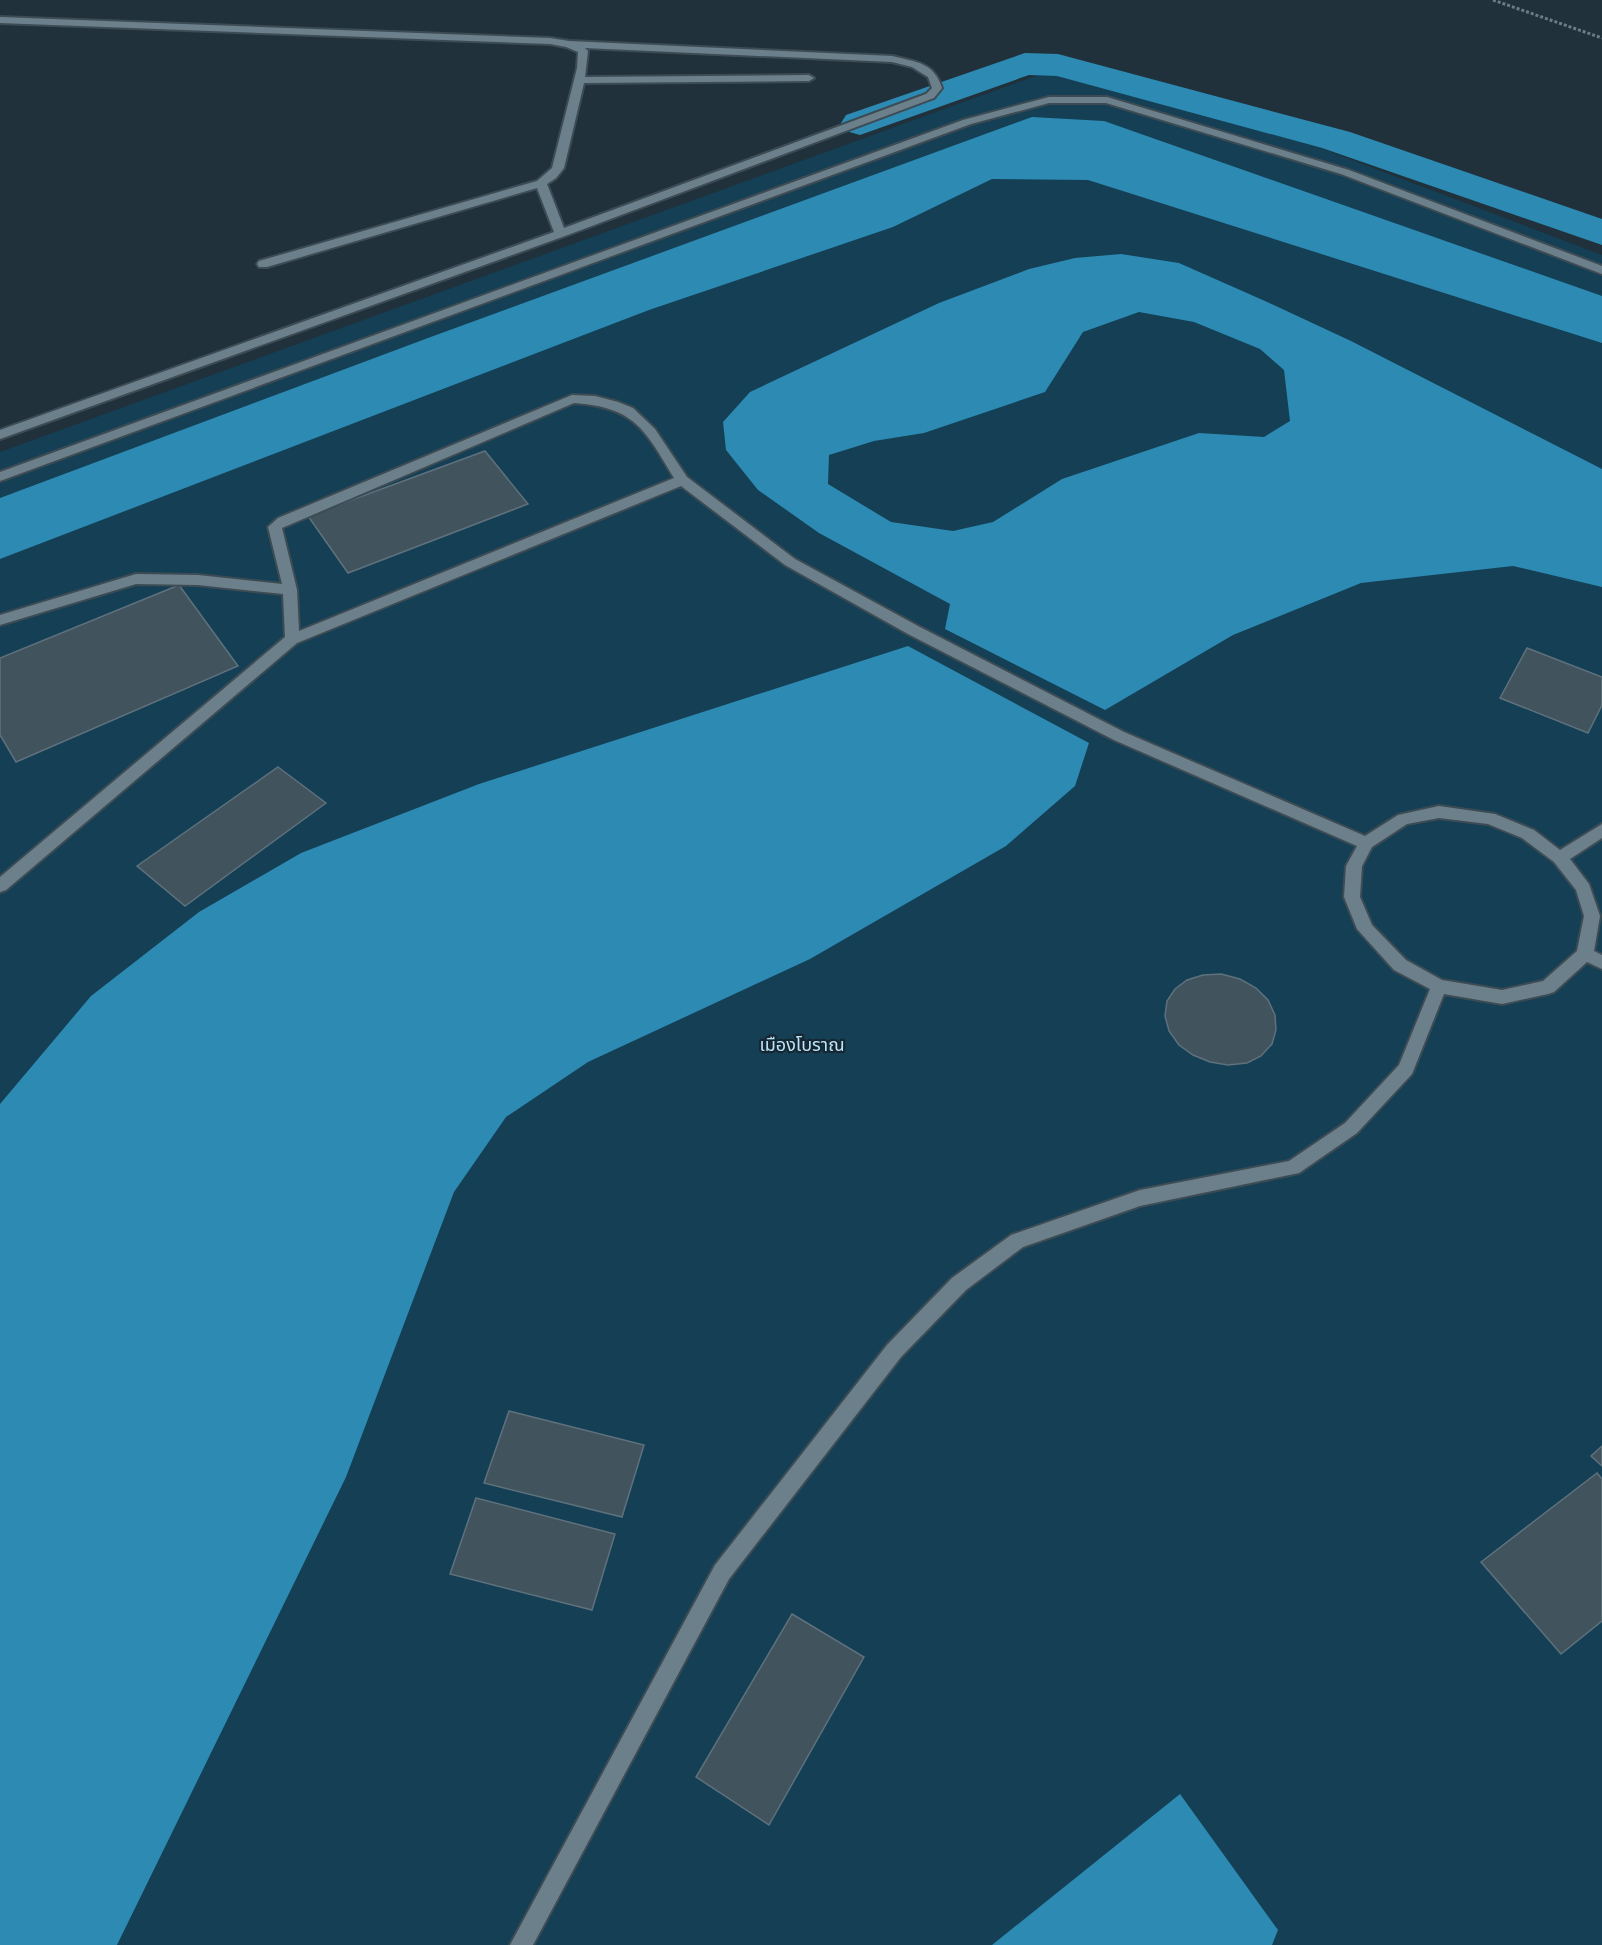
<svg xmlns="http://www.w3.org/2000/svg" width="1602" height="1945" font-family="'Golos Text','Noto Sans Thai',sans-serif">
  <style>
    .green { fill: #143f54 }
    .water { fill: #2c8ab3; fill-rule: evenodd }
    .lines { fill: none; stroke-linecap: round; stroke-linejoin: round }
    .canal { fill: #2c8ab3; fill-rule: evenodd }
    .building { fill: #41545e; stroke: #5e717c; stroke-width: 1.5 }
    .service-casing { stroke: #3d4c54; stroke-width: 4 }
    .path { stroke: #6d7c84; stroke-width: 3; stroke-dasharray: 3 2; stroke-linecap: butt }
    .service { fill: #6c808b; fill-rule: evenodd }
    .labels { text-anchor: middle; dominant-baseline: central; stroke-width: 4.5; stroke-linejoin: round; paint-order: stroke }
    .park-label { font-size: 18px; fill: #bae5fc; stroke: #162731 }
  </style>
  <rect width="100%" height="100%" fill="#20313b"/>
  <!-- green -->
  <polygon class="green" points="1049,71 1318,147 1602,255 1602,1945 0,1945 0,452"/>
  <!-- water -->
  <g class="water">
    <polygon points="1032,117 1104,121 1602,296 1602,343 1088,180 992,179 893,227 649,310 0,559 0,498 428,338"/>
    <path d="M1121,254L1179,263L1265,301L1351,341L1602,469V587L1513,566L1361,583L1233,635L1105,710L945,629L950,604L819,533L758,490L726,450L723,422L750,392L939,303L1029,269L1075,258ZM1139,312L1194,322L1260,349L1284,370L1290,421L1264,437L1199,433L1062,479L993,522L953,531L891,522L828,484L829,455L874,441L924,433L1045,392L1083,332Z"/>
    <polygon points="908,646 1089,743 1075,786 1006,846 810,959 588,1062 506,1117 454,1192 346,1477 117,1945 0,1945 0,1104 91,996 199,912 301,853 479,784"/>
    <polygon points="1180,1794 1278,1930 1272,1945 992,1945"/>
  </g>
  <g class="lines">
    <!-- canal -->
    <polygon class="canal" points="1025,53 1058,54 1350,132 1602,219 1602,245 1322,148 1057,76 1029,75 860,135 846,131 841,123 846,115"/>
  </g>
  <!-- building -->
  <g class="building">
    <polygon points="485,451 528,504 348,573 308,516"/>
    <polygon points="179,585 238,666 16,762 0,735 0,658"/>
    <polygon points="1527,648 1602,677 1602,705 1588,733 1500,698"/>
    <polygon points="278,767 326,803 185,906 137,866"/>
    <polygon points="1221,974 1240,979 1256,988 1268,1000 1275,1015 1276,1030 1272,1044 1261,1056 1247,1063 1228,1065 1210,1062 1193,1055 1179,1045 1169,1031 1165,1016 1167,1001 1175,989 1187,980 1203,975"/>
    <polygon points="509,1411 644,1445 622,1517 484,1483"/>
    <polygon points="1602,1446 1602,1466 1591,1456"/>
    <polygon points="1597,1473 1602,1479 1602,1621 1561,1654 1481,1562"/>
    <polygon points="476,1498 615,1534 592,1610 450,1574"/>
    <polygon points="792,1614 864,1657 769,1825 696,1777"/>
  </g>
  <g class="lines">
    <!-- service casing -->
    <g class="service-casing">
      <g id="service">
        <path d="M0,17L550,38L569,41L892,56C916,62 934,62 942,88L934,98L565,236L0,439V430L554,232L537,188L267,267H259L257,264L259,261L537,181L552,168L577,68L578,52L566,47L550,44L0,23ZM585,48L892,62L912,67L928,77L932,88L926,94L564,228L547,184L556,178L564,168L584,83L809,81L814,78L809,75L585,77L588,51Z"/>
        <polygon points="1049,97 1107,97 1349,170 1602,266 1602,274 1341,174 1106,103 1049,103 971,124 0,481 0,472 963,120"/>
        <path d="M572,395L595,396L618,402L633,408L655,429L687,477L795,559L918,626L1124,732L1365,836L1398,815L1439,806L1495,814L1534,830L1560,850L1602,824V838L1570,859L1589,884L1600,916L1594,951L1602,955V969L1587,962L1554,992L1548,994L1502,1004L1444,994L1412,1074L1357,1133L1299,1173L1140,1206L1023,1247L966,1290L901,1357L729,1579L533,1945H510L715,1565L887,1345L952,1278L1011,1235L1140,1190L1289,1161L1345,1123L1399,1065L1430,989L1394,970L1357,929L1344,897L1346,866L1357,846L1114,740L908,634L785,565L681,486L297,643L6,890L0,892V877L285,637L283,594L198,585L136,584L0,625V615L136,574L198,575L282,584L268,527L278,518ZM574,403C635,407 645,430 674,478L299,631L297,590L282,528ZM1439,818L1488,824L1522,838L1554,862L1576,890L1584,916L1577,951L1543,981L1502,990L1442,980L1406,960L1372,925L1360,897L1362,866L1372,847L1407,824Z"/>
      </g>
    </g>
    <!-- path -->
    <polyline class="path" points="1493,0 1602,38"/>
    <!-- service -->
    <use href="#service" class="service"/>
  </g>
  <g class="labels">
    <!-- park labels -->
    <g class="park-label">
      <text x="802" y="1044">เมืองโบราณ</text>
    </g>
  </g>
</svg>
